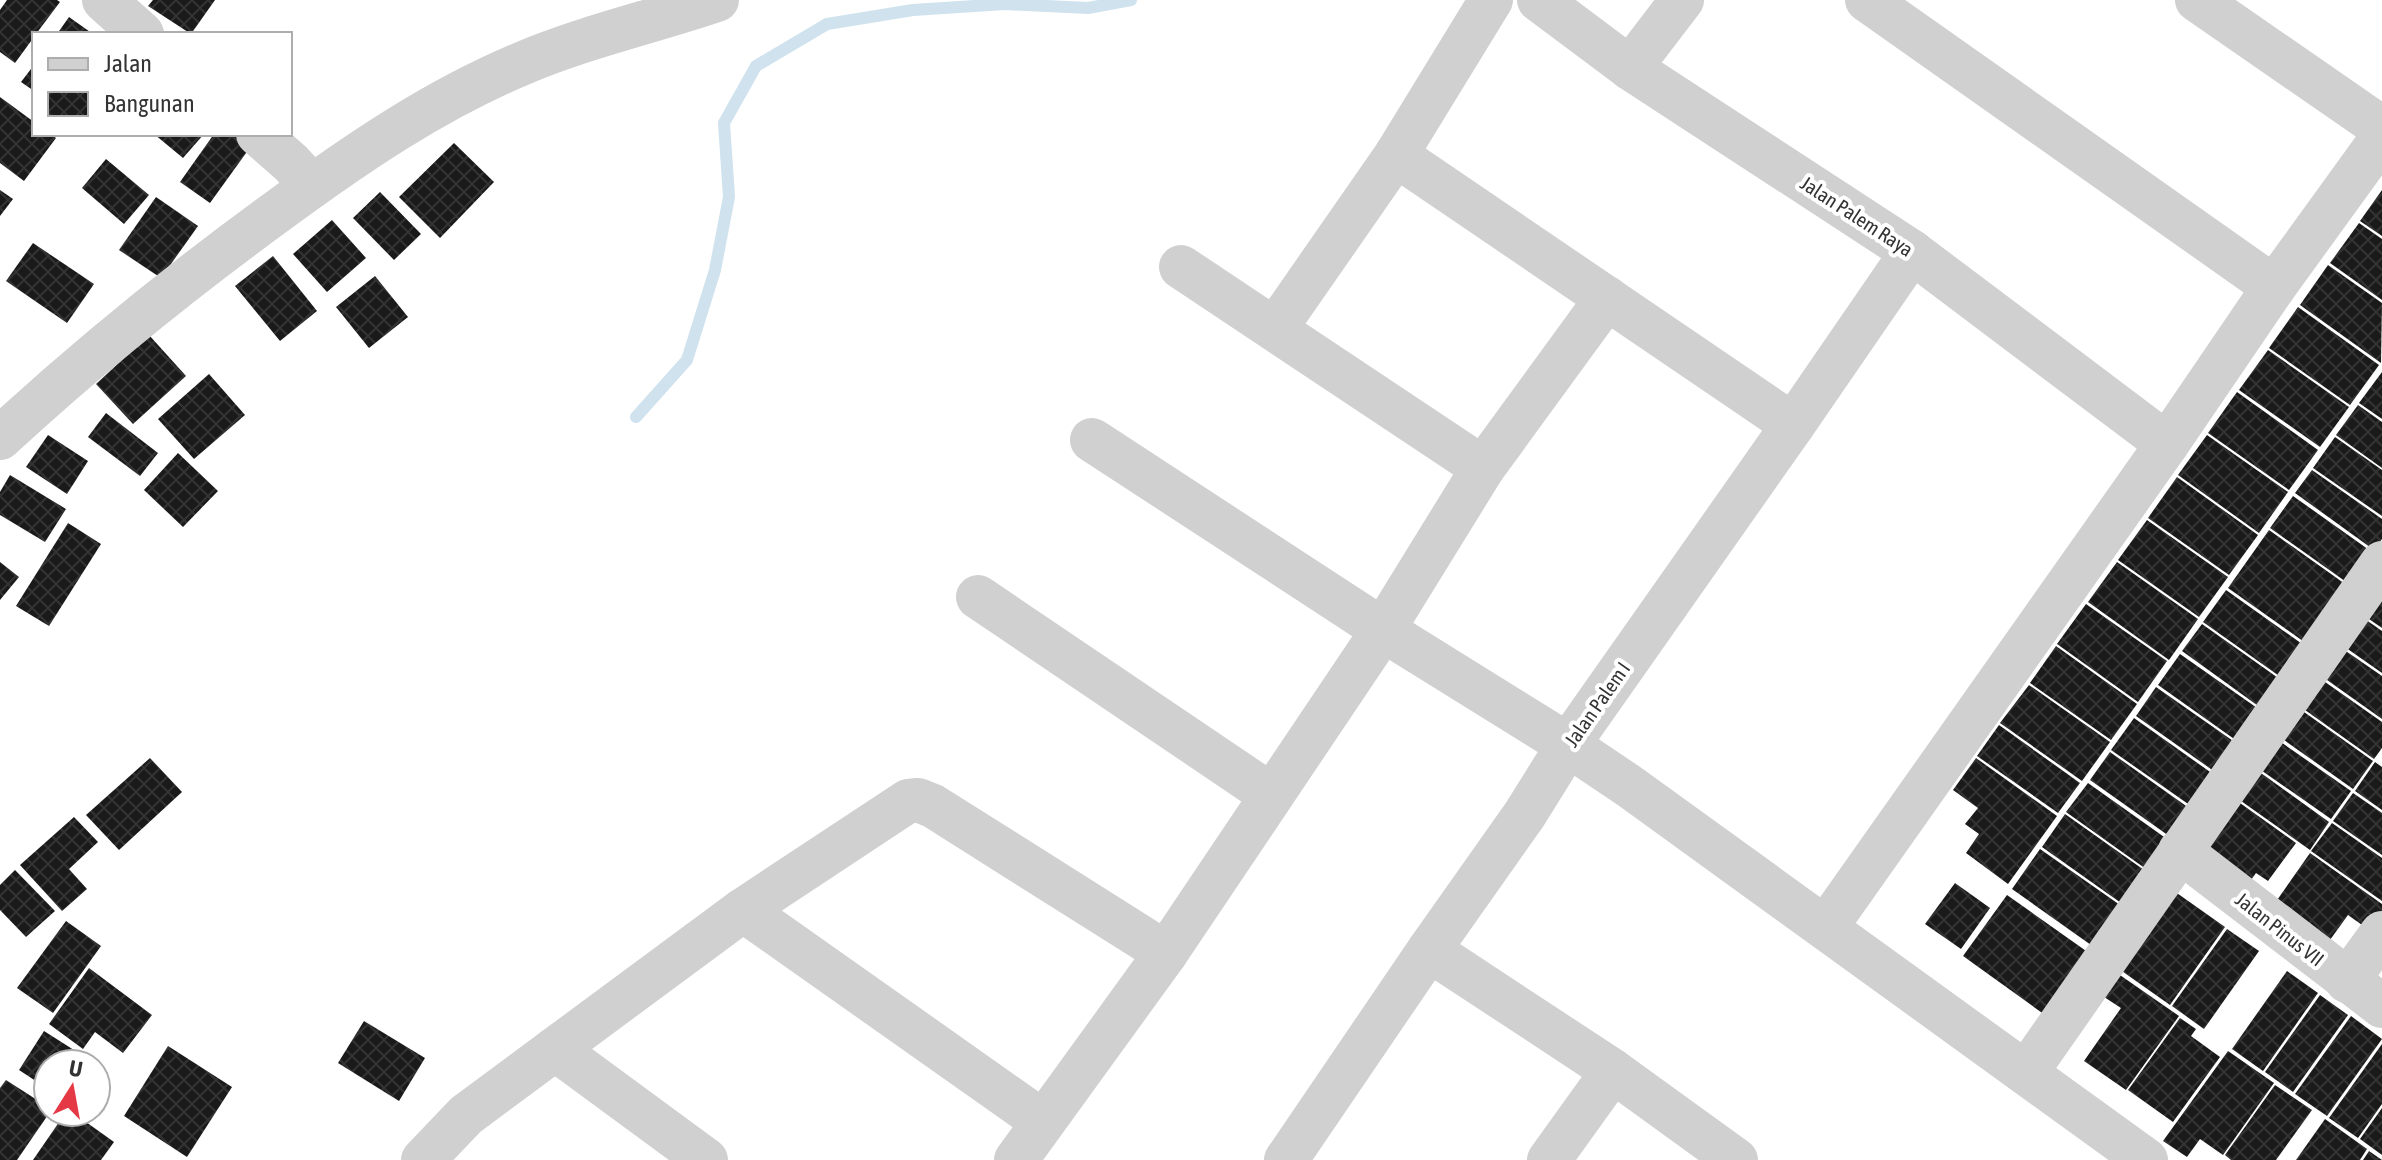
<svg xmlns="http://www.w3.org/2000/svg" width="2382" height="1160" font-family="'Asap Condensed',sans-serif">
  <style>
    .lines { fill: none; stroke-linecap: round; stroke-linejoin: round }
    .stream { stroke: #cfe2ee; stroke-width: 12 }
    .building { fill: url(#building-cross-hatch) }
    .minor { stroke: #d0d0d0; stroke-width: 44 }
    .labels { text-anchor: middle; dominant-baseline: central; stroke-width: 8; stroke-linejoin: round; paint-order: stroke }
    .street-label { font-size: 20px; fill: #333; stroke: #fff }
  </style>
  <defs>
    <pattern id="building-cross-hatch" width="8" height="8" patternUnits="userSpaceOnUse" patternTransform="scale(2)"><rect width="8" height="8" fill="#1a1a1a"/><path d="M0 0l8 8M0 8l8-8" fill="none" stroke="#333"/></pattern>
  </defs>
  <rect width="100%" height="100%" fill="#fff"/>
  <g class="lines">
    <!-- stream -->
    <polyline class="stream" points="636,417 687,360 715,270 729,197 724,123 756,66 827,24 913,10 1005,4 1088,8 1131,0"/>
  </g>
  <!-- building -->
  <g class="building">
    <polygon points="7,0 57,0 60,2 36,34 34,34 34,37 15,63 0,52 0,10"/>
    <polygon points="153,0 215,0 191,34 148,6"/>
    <polygon points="69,17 93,34 57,34"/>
    <polygon points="34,65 34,91 21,82"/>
    <polygon points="0,97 34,122 34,134 51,134 56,138 24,181 0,163"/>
    <polygon points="154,134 204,134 183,158"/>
    <polygon points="214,134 243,134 254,142 210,203 180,182"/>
    <polygon points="454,143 494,182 440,238 399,197"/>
    <polygon points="106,159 149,195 124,224 82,188"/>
    <polygon points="0,190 13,199 0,216"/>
    <polygon points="2382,190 2382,236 2360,221"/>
    <polygon points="380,192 421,234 394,260 353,218"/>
    <polygon points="156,197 198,226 161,278 119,250"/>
    <polygon points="332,220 366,258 327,292 293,254"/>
    <polygon points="2359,223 2382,239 2382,300 2330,263"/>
    <polygon points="33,243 94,284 67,323 6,281"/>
    <polygon points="273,256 317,311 280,341 235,286"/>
    <polygon points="2328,265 2382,303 2381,363 2300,305"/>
    <polygon points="375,276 408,317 369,348 336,307"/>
    <polygon points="2298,307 2379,365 2350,405 2269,348"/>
    <polygon points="149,335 186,376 133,424 96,384"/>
    <polygon points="2268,350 2349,407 2320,447 2239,390"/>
    <polygon points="2382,372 2382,419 2359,403"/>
    <polygon points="209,374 245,415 194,459 158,419"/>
    <polygon points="2237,392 2318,450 2289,490 2208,433"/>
    <polygon points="2358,405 2382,422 2382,468 2336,435"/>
    <polygon points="106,413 158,453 140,476 88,437"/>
    <polygon points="48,435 88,461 67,494 26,467"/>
    <polygon points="2207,435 2288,492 2259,533 2178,475"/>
    <polygon points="2335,437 2382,470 2382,516 2313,468"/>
    <polygon points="178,453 218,491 183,527 144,490"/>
    <polygon points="2312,470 2382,519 2382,539 2374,550 2295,493"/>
    <polygon points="10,475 66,509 45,542 0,515 0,492"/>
    <polygon points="2177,477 2258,535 2229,575 2148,518"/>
    <polygon points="2293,496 2372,552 2349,584 2270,528"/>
    <polygon points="2147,520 2228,577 2199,617 2118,560"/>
    <polygon points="68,523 101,544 49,626 16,606"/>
    <polygon points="2269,530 2348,586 2307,644 2228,588"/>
    <polygon points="0,562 19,577 0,600"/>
    <polygon points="2117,562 2198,619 2169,660 2088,602"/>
    <polygon points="2382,588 2382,628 2363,615"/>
    <polygon points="2226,590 2305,646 2282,678 2203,622"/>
    <polygon points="2086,604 2167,661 2138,702 2057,644"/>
    <polygon points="2362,617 2382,631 2382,673 2342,645"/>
    <polygon points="2202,624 2281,680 2261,708 2182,651"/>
    <polygon points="2056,646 2137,704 2111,740 2030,683"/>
    <polygon points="2340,647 2382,676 2382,719 2320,675"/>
    <polygon points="2180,654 2260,710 2237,741 2158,685"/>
    <polygon points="2318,677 2382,722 2382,748 2374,759 2298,705"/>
    <polygon points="2029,685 2110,742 2082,781 2000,723"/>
    <polygon points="2156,687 2236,743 2215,772 2136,716"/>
    <polygon points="2297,707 2373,761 2353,789 2277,735"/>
    <polygon points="2134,718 2213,774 2191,806 2111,750"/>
    <polygon points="1999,725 2080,783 2058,813 1977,756"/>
    <polygon points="2275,738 2351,791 2331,819 2255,766"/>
    <polygon points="2110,752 2189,808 2169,836 2090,780"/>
    <polygon points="150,758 182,792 119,850 86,815"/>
    <polygon points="1976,758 2057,816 2008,884 1966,853 1979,834 1965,824 1978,808 1953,790"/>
    <polygon points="2375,762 2382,767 2382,810 2355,791"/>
    <polygon points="2254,768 2329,822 2310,850 2234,796"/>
    <polygon points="2088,783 2167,839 2146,869 2066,812"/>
    <polygon points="2353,793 2382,813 2382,855 2333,821"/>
    <polygon points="2233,798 2296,843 2268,881 2256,873 2241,894 2190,857"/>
    <polygon points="2065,814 2144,870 2121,903 2042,847"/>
    <polygon points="74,817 98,842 69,869 87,889 62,911 20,865"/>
    <polygon points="2332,823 2382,858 2382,901 2311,851"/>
    <polygon points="2040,849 2120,905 2091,945 2012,889"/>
    <polygon points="2310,853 2382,904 2382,912 2369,930 2348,915 2322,951 2268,913"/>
    <polygon points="15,870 55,911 26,937 0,910 0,885"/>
    <polygon points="1955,883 1990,908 1961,949 1925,924"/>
    <polygon points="2174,891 2225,927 2170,1005 2119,969"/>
    <polygon points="2007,895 2089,953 2045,1015 1963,956"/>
    <polygon points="66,921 101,946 53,1013 17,988"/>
    <polygon points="2227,929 2259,951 2204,1029 2172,1006"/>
    <polygon points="89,968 152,1015 123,1053 95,1032 83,1049 49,1024"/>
    <polygon points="2287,971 2318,993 2263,1071 2232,1049"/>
    <polygon points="2117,973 2179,1016 2126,1090 2084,1061 2121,1008 2101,995"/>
    <polygon points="2320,995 2348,1015 2293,1092 2265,1072"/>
    <polygon points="2351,1016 2382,1039 2327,1116 2295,1094"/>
    <polygon points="2180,1018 2196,1029 2191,1036 2220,1057 2173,1122 2128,1090"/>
    <polygon points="364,1021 425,1058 399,1101 338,1063"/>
    <polygon points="44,1031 96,1064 48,1064 48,1089 19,1070"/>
    <polygon points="2382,1044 2382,1104 2358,1138 2329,1118"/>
    <polygon points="168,1046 232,1087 187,1157 124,1116"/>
    <polygon points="2228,1051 2274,1083 2223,1155 2200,1139 2187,1157 2163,1141"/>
    <polygon points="6,1080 48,1107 48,1112 50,1112 17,1160 0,1160 0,1088"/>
    <polygon points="2275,1085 2312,1110 2276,1160 2231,1160 2225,1155"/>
    <polygon points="2382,1108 2382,1155 2360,1139"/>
    <polygon points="66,1112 72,1112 114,1142 101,1160 33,1160"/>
    <polygon points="2325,1119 2367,1149 2360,1160 2296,1160"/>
    <polygon points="2369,1151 2382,1160 2363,1160"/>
  </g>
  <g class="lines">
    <!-- minor -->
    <g class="minor">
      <polyline points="104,0 142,34"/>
      <polyline points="1539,0 1630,68 1912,252 2167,444"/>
      <polyline points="1867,0 2274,287"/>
      <polyline points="2197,0 2382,128"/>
      <polyline points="1630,68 1682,0"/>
      <polyline points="258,134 291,163 312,186"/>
      <polyline points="1396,155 1793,425"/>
      <polyline points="1181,267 1483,468"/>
      <polyline points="1275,329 1396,155 1491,0"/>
      <path d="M0,438C89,356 184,279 282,208C357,153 435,100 521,64C584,37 652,22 717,0"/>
      <polyline points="1092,440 1383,630 1568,745 1629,786 2146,1160"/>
      <polyline points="978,597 1271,795"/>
      <polyline points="2180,851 2382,1006"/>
      <polyline points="743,910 1042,1121"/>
      <polyline points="1826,927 2167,444 2274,287 2382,138"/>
      <polyline points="1429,950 1613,1071 1736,1160"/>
      <polyline points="2347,981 2382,933"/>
      <polyline points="555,1049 706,1160"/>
      <polyline points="2026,1073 2382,563"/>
      <polyline points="423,1160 466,1115 555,1049 743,910 908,801 918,800 933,806 1166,953"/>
      <polyline points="1016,1160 1166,953 1383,630 1483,468 1607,298"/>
      <polyline points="1286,1160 1429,950 1525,814 1568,745 1793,425 1912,252"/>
      <polyline points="1549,1160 1613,1071"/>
    </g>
  </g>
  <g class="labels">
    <!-- street labels -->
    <g class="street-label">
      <text transform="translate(1857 216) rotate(33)">Jalan Palem Raya</text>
      <text transform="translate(1597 704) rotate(-55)">Jalan Palem I</text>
      <text transform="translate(2280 929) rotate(38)">Jalan Pinus VII</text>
    </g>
  </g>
  <!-- legend -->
  <rect x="32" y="32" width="260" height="104" fill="#ffffff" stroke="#adadad" stroke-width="2"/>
  <rect x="48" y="58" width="40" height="12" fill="#d0d0d0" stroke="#adadad" stroke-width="2"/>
  <text x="104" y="72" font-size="24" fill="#333333">Jalan</text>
  <rect x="48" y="92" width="40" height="24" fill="url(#building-cross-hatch)" stroke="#adadad" stroke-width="2"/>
  <text x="104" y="112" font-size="24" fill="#333333">Bangunan</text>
  <!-- north arrow -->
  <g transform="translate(72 1088) rotate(11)"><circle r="38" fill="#ffffff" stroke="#adadad" stroke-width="2"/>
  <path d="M0-6L14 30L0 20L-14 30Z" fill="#e63946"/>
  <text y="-12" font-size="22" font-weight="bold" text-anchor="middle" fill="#333333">U</text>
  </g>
</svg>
